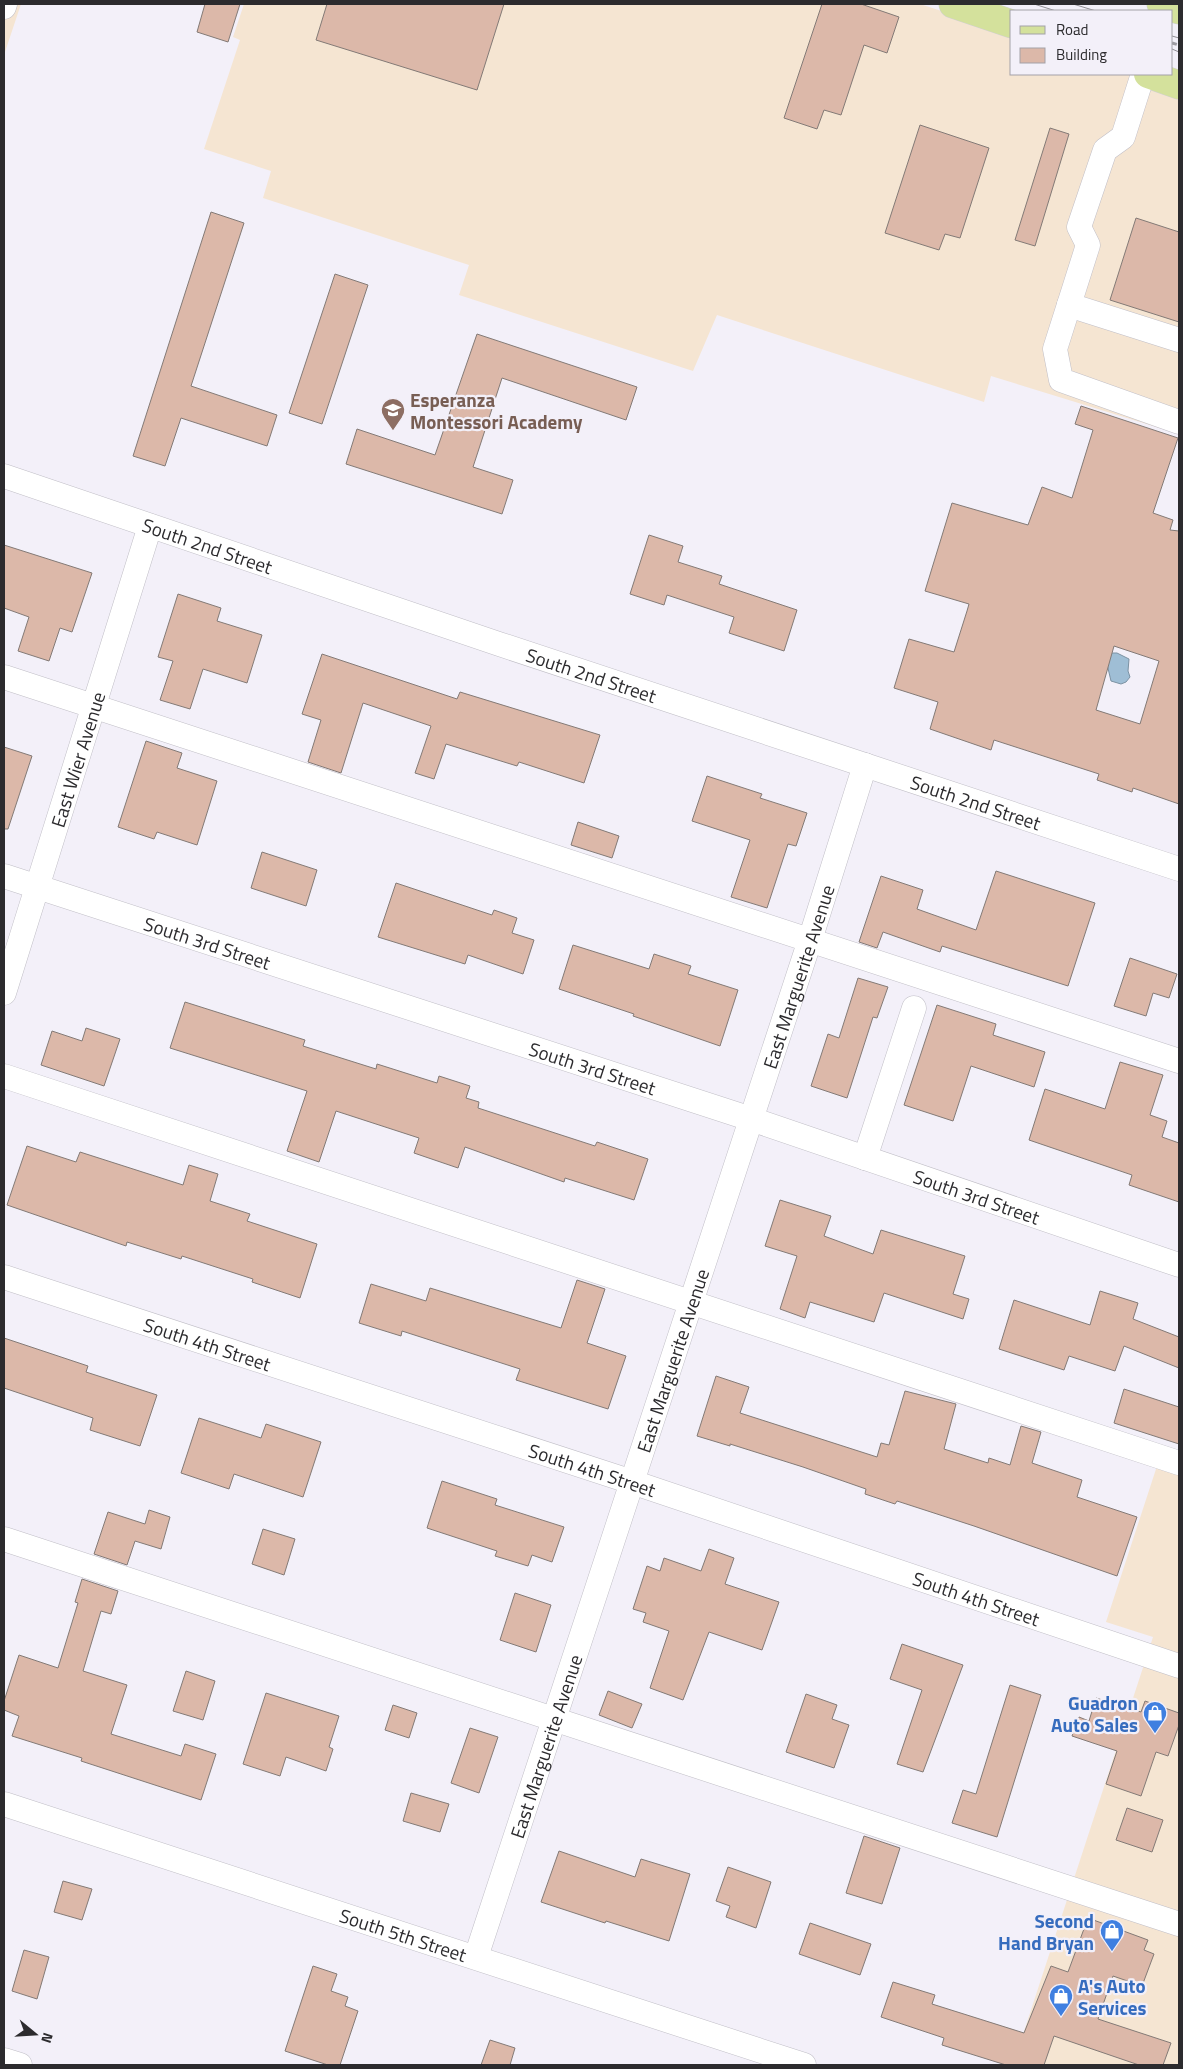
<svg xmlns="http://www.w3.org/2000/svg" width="1183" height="2069" font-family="'Titillium Web',sans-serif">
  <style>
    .commercial { fill: #f5e5d2 }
    .water { fill: #9fbed5; stroke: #7c92a3 }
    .building { fill: #dcb8a9; stroke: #837a76; fill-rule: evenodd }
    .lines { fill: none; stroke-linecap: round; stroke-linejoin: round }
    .minor-casing { stroke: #c1bfc7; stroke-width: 25 }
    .major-casing { stroke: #d1d0d1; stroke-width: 29 }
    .path { stroke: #9d9ba2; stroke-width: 3; stroke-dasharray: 5 2.5; stroke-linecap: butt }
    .minor { stroke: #fff; stroke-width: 24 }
    .major { stroke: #d4e19c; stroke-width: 28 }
    .tram { stroke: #908e94; stroke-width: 1 }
    .labels { text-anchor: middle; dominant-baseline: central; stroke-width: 4.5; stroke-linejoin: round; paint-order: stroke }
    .education-label { font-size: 19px; font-weight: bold; fill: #785e54; stroke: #f3f0f9; text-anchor: start }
    .street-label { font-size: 19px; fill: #2c2b2e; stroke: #f3f0f9 }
    .shop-label { font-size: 19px; font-weight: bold; fill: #366cbe; stroke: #f3f0f9; text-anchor: end }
  </style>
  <rect width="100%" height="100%" fill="#f3f0f9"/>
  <!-- commercial -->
  <g class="commercial">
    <polygon points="4,4 21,4 5,52 4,52"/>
    <polygon points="244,4 920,4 1012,34 1012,74 1134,74 1179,89 1179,434 991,376 984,402 717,315 693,371 459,295 469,265 263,198 271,171 204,149 240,40 233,37"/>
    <polygon points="1157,1466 1179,1474 1179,2065 1013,2065 1153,1637 1106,1622"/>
  </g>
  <!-- water -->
  <polygon class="water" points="1109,653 1117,653 1129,659 1128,671 1130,677 1126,682 1121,684 1111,681 1107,664"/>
  <!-- building -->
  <g class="building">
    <polygon points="205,4 240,4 228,42 197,32"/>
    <polygon points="327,4 504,4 477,90 316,40"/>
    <polygon points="822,4 861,4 899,17 887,53 864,45 841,115 824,110 817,129 784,118"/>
    <polygon points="920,125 989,148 960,238 945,234 939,250 885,233"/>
    <polygon points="1050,128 1069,134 1035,246 1015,240"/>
    <polygon points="211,212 244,223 191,386 277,415 267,446 181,418 165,466 133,456"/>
    <polygon points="1136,218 1179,232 1179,322 1110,300"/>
    <polygon points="335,274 368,285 322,424 289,413"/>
    <polygon points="477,334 637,387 626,420 502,378 473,467 513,480 502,514 346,464 357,429 435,455"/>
    <path d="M1081,406L1178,438L1153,513L1173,520L1170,530L1179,531V804L1133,788L1132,792L1097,780L1099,774L994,740L991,750L930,729L938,702L894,688L909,639L954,652L967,611L969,604L925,591L952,503L1028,525L1042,487L1072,498L1093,430L1075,424ZM1114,646L1159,661L1140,724L1096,710Z"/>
    <polygon points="649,535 683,546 678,562 722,576 719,584 797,610 784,651 729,633 734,617 667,595 664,605 630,594"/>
    <polygon points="4,545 92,573 72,632 60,628 49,661 18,651 29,617 4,608"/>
    <polygon points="178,594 221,608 217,621 262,635 247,683 203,669 190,709 160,700 173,661 158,657"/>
    <polygon points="322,654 457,699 460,692 600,735 584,783 519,762 517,766 446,744 434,779 415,773 431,726 363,703 341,773 308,762 321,720 302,714"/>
    <polygon points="146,741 182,753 177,768 217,781 197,845 157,832 154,839 118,827"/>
    <polygon points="4,747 32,756 8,829 4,829"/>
    <polygon points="707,776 762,794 760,798 807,813 796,846 788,844 767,908 731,897 750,840 692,821"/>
    <polygon points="578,822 619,836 612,858 571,845"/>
    <polygon points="262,852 317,870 306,906 251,888"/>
    <polygon points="996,871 1095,903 1068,986 942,946 940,952 883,932 877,948 859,942 881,876 923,890 917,909 976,930"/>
    <polygon points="396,883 492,915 494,910 517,918 512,933 534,940 523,974 468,955 465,964 378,937"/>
    <polygon points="573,945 649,969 654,954 691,966 688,974 738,990 720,1046 633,1016 634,1014 559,989"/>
    <polygon points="1130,958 1177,974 1169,998 1153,993 1146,1016 1114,1006"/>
    <polygon points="858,978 888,987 877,1018 873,1017 847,1098 811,1086 828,1034 839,1038"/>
    <polygon points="185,1002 305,1040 303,1046 376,1069 377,1064 437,1083 439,1076 470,1086 466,1098 479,1102 478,1108 595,1146 597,1142 648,1159 634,1200 565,1178 564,1182 465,1147 458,1168 414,1153 419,1138 336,1111 319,1162 287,1151 307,1091 170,1048"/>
    <polygon points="937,1005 996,1024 993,1035 1045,1052 1034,1087 971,1066 953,1121 904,1105"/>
    <polygon points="86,1028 120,1039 104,1086 41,1065 52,1031 82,1041"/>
    <polygon points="1120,1062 1163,1075 1150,1115 1167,1121 1162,1137 1179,1143 1179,1202 1129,1185 1132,1175 1029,1140 1045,1089 1105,1109"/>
    <polygon points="27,1146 76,1162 80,1152 183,1185 189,1165 218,1174 210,1201 250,1214 247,1221 317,1244 300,1298 252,1282 253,1279 182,1256 181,1259 127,1242 126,1246 7,1205"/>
    <polygon points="780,1200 831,1216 824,1236 873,1254 881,1230 965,1256 953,1294 969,1299 963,1319 884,1293 874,1322 810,1302 805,1318 780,1309 797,1256 765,1246"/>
    <polygon points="577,1280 605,1289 587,1343 626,1356 608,1409 516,1380 520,1369 402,1331 401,1336 359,1323 371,1284 426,1301 430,1288 561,1328"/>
    <polygon points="1100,1291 1138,1303 1133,1319 1179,1337 1179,1368 1124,1346 1115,1371 1069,1356 1064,1370 999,1349 1014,1300 1090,1325"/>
    <polygon points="4,1338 88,1366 86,1372 157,1395 140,1446 90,1430 93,1418 4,1388"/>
    <polygon points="716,1376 749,1387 740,1413 877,1457 881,1443 889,1445 905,1391 956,1404 944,1449 988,1463 989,1458 1010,1465 1021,1426 1041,1432 1032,1463 1082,1480 1077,1497 1137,1517 1117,1576 974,1526 897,1501 895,1504 865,1494 866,1489 803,1467 730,1444 730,1446 697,1436"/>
    <polygon points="1124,1389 1179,1407 1179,1444 1114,1423"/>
    <polygon points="199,1418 261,1438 266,1424 321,1442 303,1497 234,1474 229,1489 181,1473"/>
    <polygon points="442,1481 497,1499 495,1505 564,1527 552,1562 532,1555 528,1566 495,1556 497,1551 427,1528"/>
    <polygon points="149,1510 170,1517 161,1549 135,1541 127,1565 94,1554 108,1512 145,1524"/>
    <polygon points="263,1529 295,1539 284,1575 252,1564"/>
    <polygon points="709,1549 734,1558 725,1584 779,1602 762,1650 709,1632 683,1700 650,1688 669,1631 643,1622 646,1613 633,1609 647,1566 660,1571 664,1558 701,1571"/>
    <polygon points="82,1579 118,1591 111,1614 101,1611 83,1671 127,1685 111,1734 181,1756 185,1744 216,1754 201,1800 81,1761 82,1758 12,1736 19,1716 4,1710 4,1701 19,1655 58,1668 78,1603 75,1602"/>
    <polygon points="515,1593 551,1605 536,1652 500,1640"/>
    <polygon points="902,1644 963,1665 923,1772 897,1764 922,1690 890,1679"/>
    <polygon points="186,1671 215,1681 203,1720 173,1711"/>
    <polygon points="1010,1685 1041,1695 997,1837 952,1823 963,1790 976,1794"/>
    <polygon points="608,1691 642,1704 632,1728 599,1715"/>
    <polygon points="266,1693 339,1716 329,1747 333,1749 326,1771 286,1757 280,1776 243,1764"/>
    <polygon points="806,1694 837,1705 832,1719 849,1725 834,1768 786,1752"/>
    <polygon points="1096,1698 1141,1712 1145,1701 1179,1713 1179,1725 1168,1756 1156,1752 1141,1796 1106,1784 1117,1751 1072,1736 1079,1717 1089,1721"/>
    <polygon points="393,1705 417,1713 409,1738 385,1730"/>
    <polygon points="470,1728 498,1737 479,1793 451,1783"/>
    <polygon points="411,1793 449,1804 440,1832 403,1821"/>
    <polygon points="1127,1808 1163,1820 1152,1852 1116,1840"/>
    <polygon points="864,1836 900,1848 882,1904 846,1893"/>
    <polygon points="559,1851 635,1877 641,1859 690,1874 669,1941 606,1921 605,1923 541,1902"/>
    <polygon points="728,1867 771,1882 756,1928 726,1917 730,1906 716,1901"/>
    <polygon points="63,1881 92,1889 82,1920 54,1912"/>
    <polygon points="1088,1918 1148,1940 1144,1950 1154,1954 1142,1986 1113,1976 1098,2019 1171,2043 1163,2065 1139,2065 1054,2036 1044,2065 1006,2065 942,2045 944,2038 881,2017 893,1982 935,1995 932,2004 1024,2033 1051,1966 1068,1972"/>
    <polygon points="810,1923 871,1944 860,1975 799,1954"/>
    <polygon points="24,1950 49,1957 37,1999 12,1991"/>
    <polygon points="313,1966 337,1974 331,1991 348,1997 345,2006 358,2011 340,2065 328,2065 285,2051"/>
    <polygon points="490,2040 515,2048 510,2065 481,2065"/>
  </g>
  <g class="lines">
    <!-- minor casing -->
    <g class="minor-casing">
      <g id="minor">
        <polyline points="4,7 5,4"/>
        <polyline points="1143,74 1123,137 1105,150 1079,227 1088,245 1055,349 1061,380 1179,422"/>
        <polyline points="1069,305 1179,340"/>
        <path id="s1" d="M4,476L499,644L1179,869"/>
        <polyline points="4,677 1179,1061"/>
        <path id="s2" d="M4,876L751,1119L1179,1265"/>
        <path id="s3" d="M4,993L150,526"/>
        <polyline points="4,1076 1179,1463"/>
        <polyline points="865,1158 914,1008"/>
        <path id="s4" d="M4,1277L632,1482L1179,1666"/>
        <polyline points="4,1539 1179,1924"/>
        <path id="s5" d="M4,1804L804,2065"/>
        <path id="s6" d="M476,1957L810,940L865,765"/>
        <polyline points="4,2060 20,2065"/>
      </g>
    </g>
    <!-- major casing -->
    <g class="major-casing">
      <g id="major">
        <polyline points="953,4 1012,24"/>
        <polyline points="1161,4 1179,10"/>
        <polyline points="1148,74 1179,85"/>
      </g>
    </g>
    <!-- path -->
    <polyline class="path" points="1172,43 1179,45"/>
    <!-- minor -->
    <use href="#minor" class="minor"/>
    <!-- major -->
    <use href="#major" class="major"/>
    <!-- tram -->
    <g class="tram">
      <polyline points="1034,4 1056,11"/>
      <polyline points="1073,4 1096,11"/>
      <polyline points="1172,36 1179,38"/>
      <polyline points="1172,49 1179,52"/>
    </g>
  </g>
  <!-- icons -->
  <defs>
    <g id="school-pin" transform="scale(1.25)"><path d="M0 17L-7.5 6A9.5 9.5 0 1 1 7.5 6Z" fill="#8d6e63" stroke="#f3f0f9"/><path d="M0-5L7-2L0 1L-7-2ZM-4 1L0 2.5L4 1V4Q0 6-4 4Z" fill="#fff"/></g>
    <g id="shop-pin" transform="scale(1.25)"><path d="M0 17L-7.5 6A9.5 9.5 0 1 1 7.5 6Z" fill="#3f7fe0" stroke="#f3f0f9"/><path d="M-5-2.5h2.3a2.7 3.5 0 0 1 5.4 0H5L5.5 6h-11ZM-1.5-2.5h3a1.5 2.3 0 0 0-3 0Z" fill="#fff"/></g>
  </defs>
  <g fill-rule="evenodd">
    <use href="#school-pin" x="393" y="410"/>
    <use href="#shop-pin" x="1155" y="1713"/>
    <use href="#shop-pin" x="1112" y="1931"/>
    <use href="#shop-pin" x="1061" y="1996"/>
  </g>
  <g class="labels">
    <!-- education labels -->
    <g class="education-label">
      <text x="410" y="399">Esperanza<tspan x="410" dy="22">Montessori Academy</tspan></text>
    </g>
    <!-- street labels -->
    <g class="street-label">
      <text stroke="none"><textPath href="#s1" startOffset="215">South 2nd Street</textPath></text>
      <text stroke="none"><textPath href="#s1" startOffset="620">South 2nd Street</textPath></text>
      <text stroke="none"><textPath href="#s3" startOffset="245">East Wier Avenue</textPath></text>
      <text stroke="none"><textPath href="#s1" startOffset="1025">South 2nd Street</textPath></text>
      <text stroke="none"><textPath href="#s2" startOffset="214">South 3rd Street</textPath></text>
      <text stroke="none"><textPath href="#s6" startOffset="1032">East Marguerite Avenue</textPath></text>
      <text stroke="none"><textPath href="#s2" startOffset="619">South 3rd Street</textPath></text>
      <text stroke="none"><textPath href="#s2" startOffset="1024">South 3rd Street</textPath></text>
      <text stroke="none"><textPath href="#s4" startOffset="214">South 4th Street</textPath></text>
      <text stroke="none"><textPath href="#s6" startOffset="628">East Marguerite Avenue</textPath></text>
      <text stroke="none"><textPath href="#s4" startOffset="619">South 4th Street</textPath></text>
      <text stroke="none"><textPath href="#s4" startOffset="1024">South 4th Street</textPath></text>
      <text stroke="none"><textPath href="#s6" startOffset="222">East Marguerite Avenue</textPath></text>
      <text stroke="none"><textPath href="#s5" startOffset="420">South 5th Street</textPath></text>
    </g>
    <!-- shop labels -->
    <g class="shop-label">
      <text x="1138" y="1702">Guadron<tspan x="1138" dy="22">Auto Sales</tspan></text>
      <text x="1094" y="1920">Second<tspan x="1094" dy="22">Hand Bryan</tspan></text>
      <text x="1078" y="1985" text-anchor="start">A's Auto<tspan x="1078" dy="22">Services</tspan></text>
    </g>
  </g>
  <!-- border -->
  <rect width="1183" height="2069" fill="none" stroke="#2c2b2e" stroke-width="10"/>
  <!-- legend -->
  <rect x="1010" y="10" width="162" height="65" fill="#f3f0f9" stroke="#a3a1a8"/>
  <rect x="1020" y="26" width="25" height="8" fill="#d4e19c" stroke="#a3a1a8"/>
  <text x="1056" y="35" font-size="15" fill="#2c2b2e">Road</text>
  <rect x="1020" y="48" width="25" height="15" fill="#dcb8a9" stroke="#a3a1a8"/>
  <text x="1056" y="60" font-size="15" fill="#2c2b2e">Building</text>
  <!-- north arrow -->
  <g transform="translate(35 2034) rotate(108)" stroke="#f3f0f9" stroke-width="4" paint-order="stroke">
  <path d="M0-4L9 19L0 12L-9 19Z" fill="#2c2b2e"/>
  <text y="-8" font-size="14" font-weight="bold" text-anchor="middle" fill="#2c2b2e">N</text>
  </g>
</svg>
